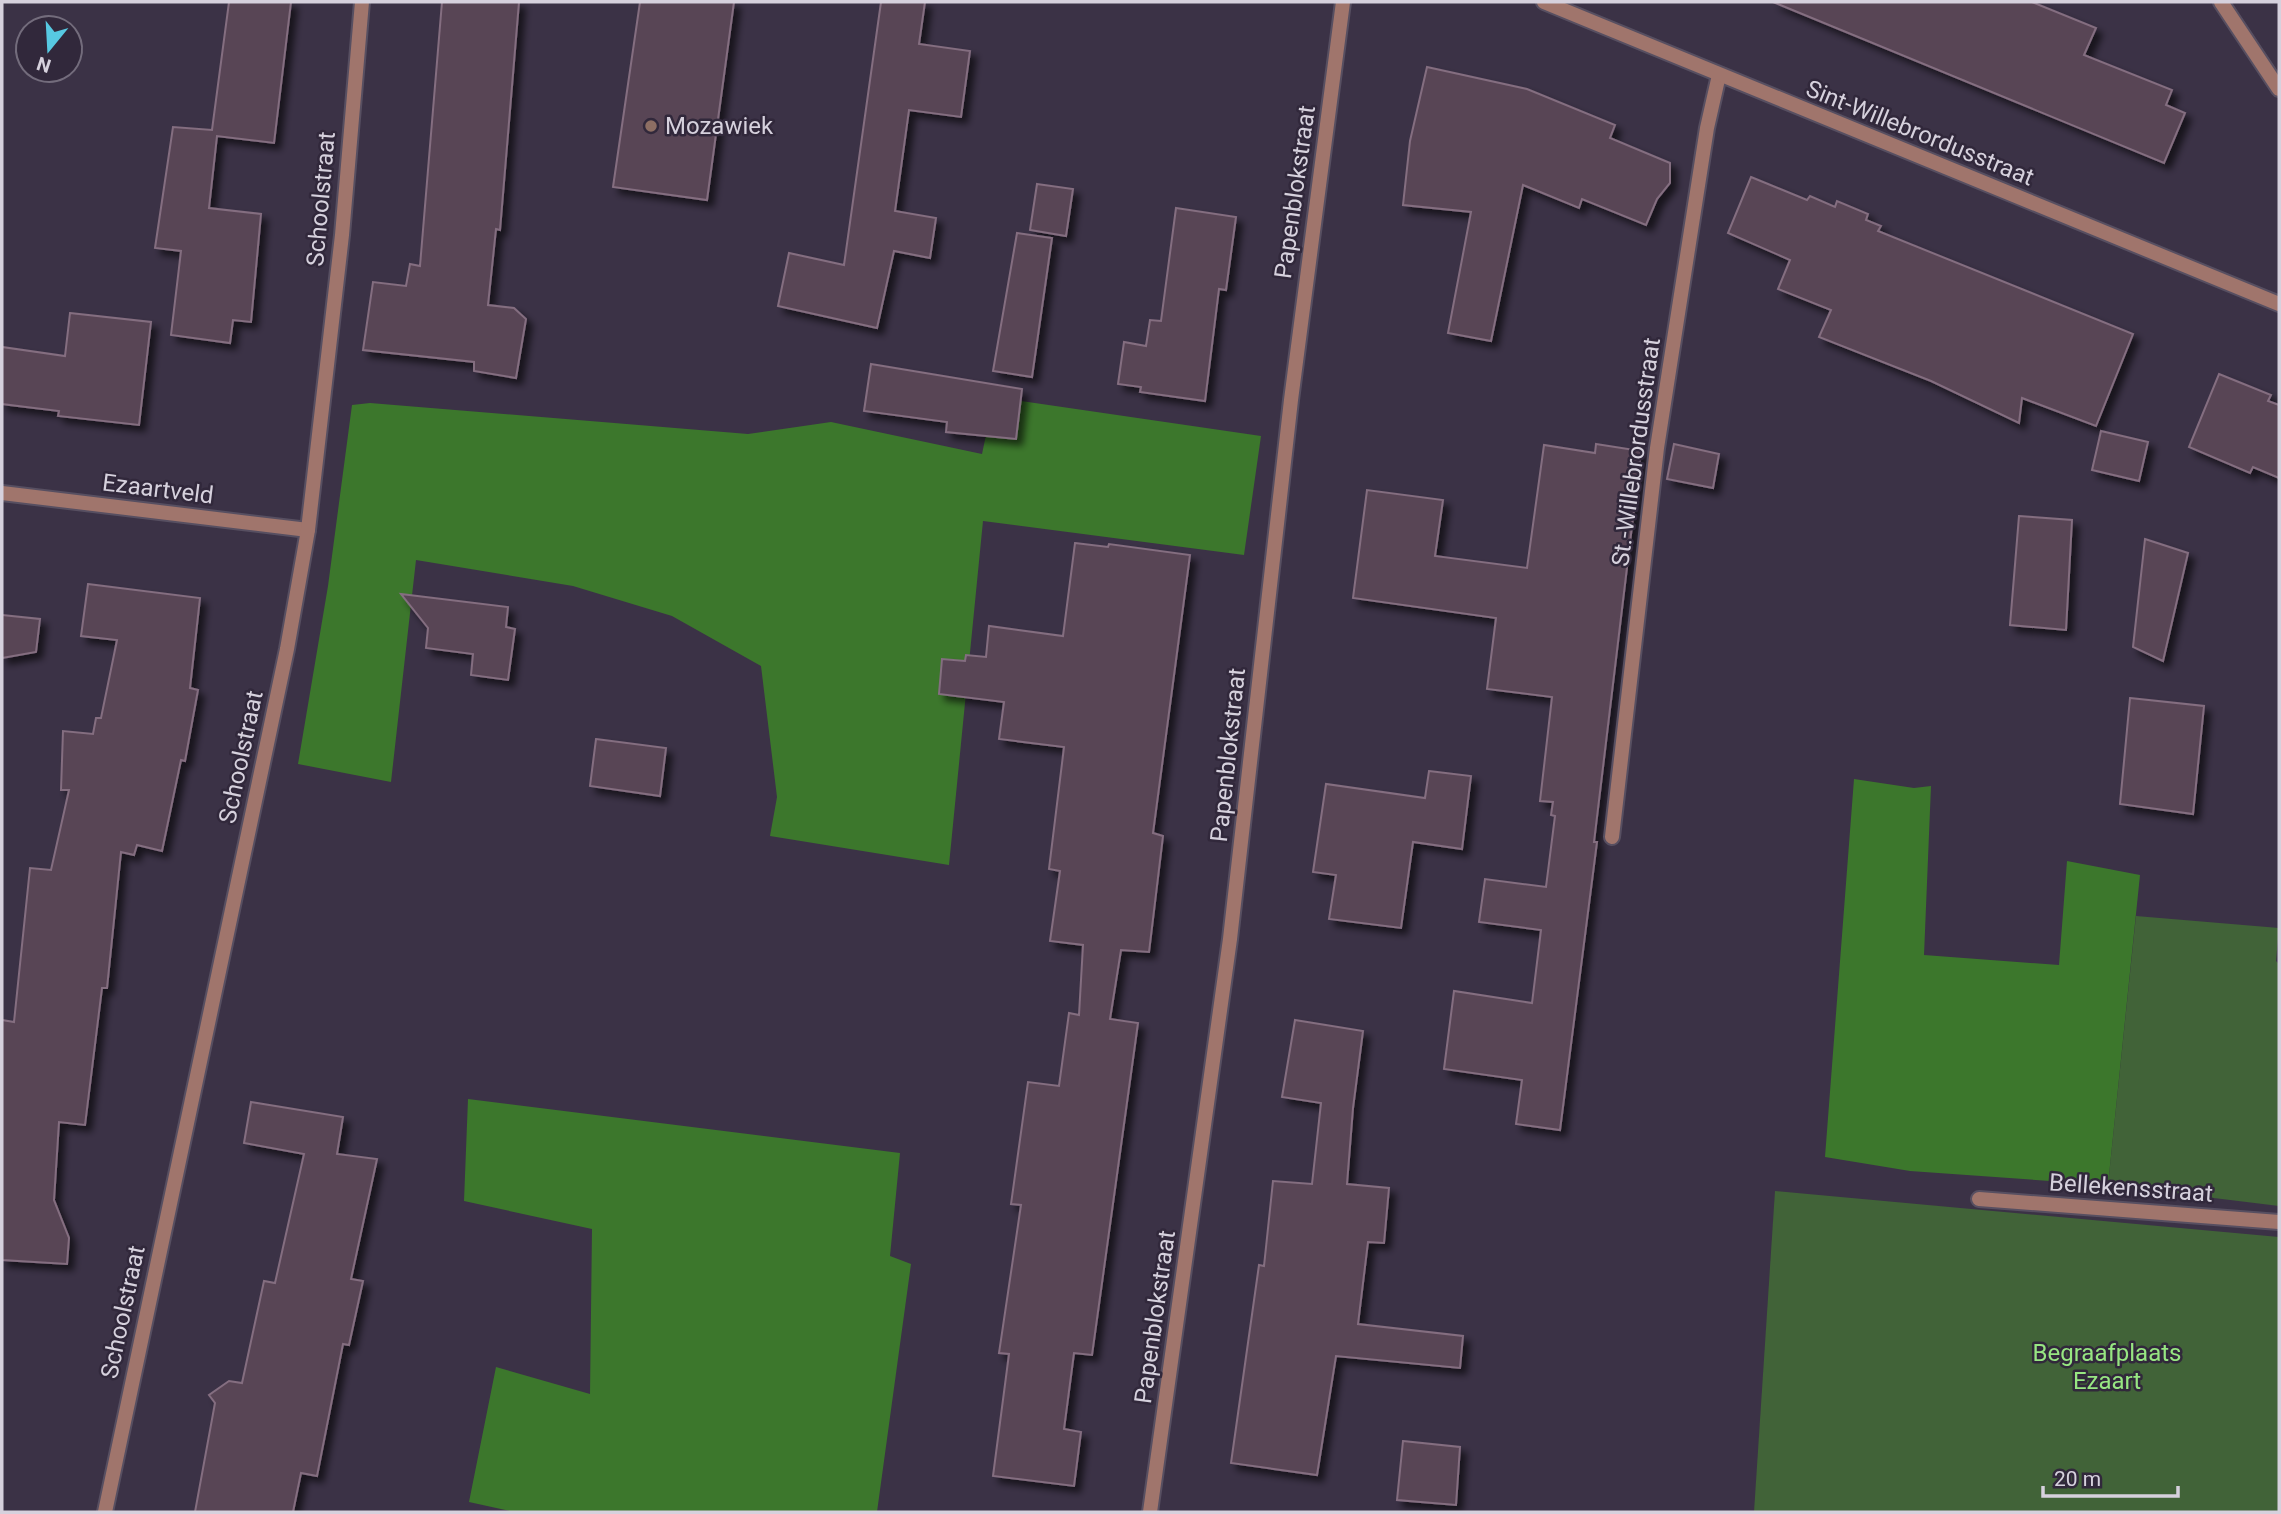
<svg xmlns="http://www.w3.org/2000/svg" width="2281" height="1514" font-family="Roboto,sans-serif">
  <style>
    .green { fill: #416338 }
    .forest { fill: #3c772c }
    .building { fill: #594555; stroke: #846e80; stroke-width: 2; filter: url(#shadow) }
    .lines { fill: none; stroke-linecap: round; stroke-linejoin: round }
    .service-casing { stroke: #574f61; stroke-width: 18 }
    .minor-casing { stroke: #574f61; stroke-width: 18 }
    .tertiary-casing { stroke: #574f61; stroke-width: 18 }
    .service { stroke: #a0756c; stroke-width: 14 }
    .minor { stroke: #a0756c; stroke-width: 14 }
    .tertiary { stroke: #a0756c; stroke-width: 14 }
    .education-dot { fill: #8d6e63; stroke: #31283b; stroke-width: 2.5 }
    .labels { text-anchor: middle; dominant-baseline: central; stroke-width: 5; stroke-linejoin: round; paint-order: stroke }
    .poi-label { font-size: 24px; fill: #d6d1dd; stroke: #31283b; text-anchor: start }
    .street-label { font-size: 24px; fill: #d6d1dd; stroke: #31283b }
    .park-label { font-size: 24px; fill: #97e682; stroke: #31283b }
  </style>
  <defs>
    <filter id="shadow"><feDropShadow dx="6" dy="6" stdDeviation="3.5" flood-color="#0009"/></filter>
  </defs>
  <rect width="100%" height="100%" fill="#3b3246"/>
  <!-- green -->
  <g class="green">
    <polygon points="2136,916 2279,928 2276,961 2279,964 2279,1206 2108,1185"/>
    <polygon points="1775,1191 2279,1237 2279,1512 1754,1512"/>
  </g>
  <!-- forest -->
  <g class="forest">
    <polygon points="994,397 1261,436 1244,555 983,521 949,865 770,836 777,797 761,666 672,616 573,586 416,560 391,782 298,764 328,586 352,405 370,403 748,434 831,422 982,454"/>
    <polygon points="1854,779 1914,788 1931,786 1924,955 2059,965 2067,861 2140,875 2108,1185 1910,1171 1825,1157"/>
    <polygon points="468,1099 900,1153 890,1256 911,1264 877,1512 514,1512 469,1502 496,1367 590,1394 592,1229 464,1201"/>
  </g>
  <!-- building -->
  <g class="building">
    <polygon points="229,2 291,2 274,143 217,136 209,208 261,214 251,322 233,320 230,343 171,335 181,251 155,248 173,127 212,130"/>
    <polygon points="442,2 519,2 500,230 496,229 488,305 514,308 526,319 516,378 474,371 474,362 363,350 373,282 406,286 410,264 420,266"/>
    <polygon points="640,2 734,2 707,200 613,187"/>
    <polygon points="881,2 925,2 919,44 970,51 961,117 909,110 895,211 936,218 930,258 894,251 877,328 778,306 789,253 844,265"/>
    <polygon points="1773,2 2032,2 2096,28 2084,55 2172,90 2166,105 2185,113 2164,163"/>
    <polygon points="1427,67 1527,89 1615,125 1610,138 1670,163 1670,183 1657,199 1646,225 1582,199 1579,208 1523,185 1491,341 1448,333 1471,212 1403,205 1410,141"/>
    <polygon points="1751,177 1807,200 1810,196 1835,207 1837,201 1868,214 1866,220 1881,226 1878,231 2133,334 2096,426 2022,398 2019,423 1931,381 1819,337 1831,310 1778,289 1790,260 1728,233"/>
    <polygon points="1037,184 1073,189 1066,236 1030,230"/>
    <polygon points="1176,208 1236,217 1226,290 1219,289 1205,401 1140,392 1141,387 1118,384 1124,342 1146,346 1150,320 1161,321"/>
    <polygon points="1017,233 1052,238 1032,377 993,371"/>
    <polygon points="70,313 151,322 139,425 58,416 59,411 2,404 2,347 65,356"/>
    <polygon points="871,364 1022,389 1016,439 946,432 947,422 864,411"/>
    <polygon points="2219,374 2271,395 2268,401 2279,405 2279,478 2253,467 2250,473 2189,447"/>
    <polygon points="2101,431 2148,442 2139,481 2092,470"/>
    <polygon points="1596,444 1641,451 1594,842 1597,842 1560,1130 1516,1124 1522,1080 1444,1069 1454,991 1532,1003 1541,930 1479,922 1485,879 1546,887 1555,816 1551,815 1553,802 1540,801 1552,697 1487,689 1496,618 1353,598 1367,490 1443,500 1435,556 1527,568 1544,445 1595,453"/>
    <polygon points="1674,444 1719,454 1713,488 1667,479"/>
    <polygon points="2019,516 2072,520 2066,630 2010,625"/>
    <polygon points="2145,539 2188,553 2163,661 2133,647"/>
    <polygon points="1075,543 1108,547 1109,544 1190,555 1153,833 1163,836 1149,952 1121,950 1110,1019 1138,1023 1092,1355 1074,1353 1064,1429 1081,1432 1074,1486 993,1476 1009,1354 999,1353 1021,1205 1011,1204 1028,1082 1059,1086 1069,1013 1079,1015 1083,945 1050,941 1060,871 1049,869 1064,747 999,739 1004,702 939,694 942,659 965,661 966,655 986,657 989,626 1063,636"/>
    <polygon points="88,584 200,598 190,688 198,690 185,761 181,760 162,851 137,845 134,855 121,852 107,988 102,988 85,1125 59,1122 54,1200 69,1238 67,1264 2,1260 2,1020 14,1022 30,868 51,870 69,790 61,790 63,731 93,734 96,718 101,718 117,640 81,636"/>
    <polygon points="401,594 508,607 506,627 515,629 508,680 471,675 473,654 426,648 428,628"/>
    <polygon points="2,615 40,619 36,652 2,658"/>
    <polygon points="2130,698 2204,706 2193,814 2120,804"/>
    <polygon points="596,739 666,748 660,796 590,786"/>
    <polygon points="1429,771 1471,776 1462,849 1413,842 1401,928 1329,919 1336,875 1313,872 1326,784 1425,798"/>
    <polygon points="1295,1020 1363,1031 1353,1108 1347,1184 1389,1188 1384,1243 1368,1242 1358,1324 1463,1336 1460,1368 1336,1356 1317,1475 1231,1463 1259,1265 1264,1266 1273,1181 1312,1184 1321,1103 1282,1097"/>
    <polygon points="251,1102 343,1117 337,1154 377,1159 351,1279 363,1281 349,1345 343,1344 317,1476 301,1473 293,1512 195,1512 215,1403 209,1395 229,1381 242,1383 264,1281 275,1283 304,1154 244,1143"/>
    <polygon points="1403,1441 1460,1447 1456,1505 1397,1500"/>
  </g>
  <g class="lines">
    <!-- service casing -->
    <g class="service-casing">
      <g id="service">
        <polyline points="1612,837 1657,448 1707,128 1719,75"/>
        <polyline points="1979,1199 2279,1222"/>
      </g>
    </g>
    <!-- minor casing -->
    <g class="minor-casing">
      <g id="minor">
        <polyline points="1544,2 2279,304"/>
        <polyline points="2221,2 2279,89"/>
        <polyline points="2,493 308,530"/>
        <polyline points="1150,1512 1230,939 1291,400 1343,2"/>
      </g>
    </g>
    <!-- tertiary casing -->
    <g class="tertiary-casing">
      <polyline id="tertiary" points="105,1512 287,649 308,530 342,235 362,2"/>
    </g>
    <!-- service -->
    <use href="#service" class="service"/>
    <!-- minor -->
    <use href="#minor" class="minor"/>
    <!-- tertiary -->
    <use href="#tertiary" class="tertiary"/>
  </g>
  <!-- markers -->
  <circle class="education-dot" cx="651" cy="126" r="7"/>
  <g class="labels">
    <!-- poi labels -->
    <g class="poi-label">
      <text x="665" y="126">Mozawiek</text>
    </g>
    <!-- street labels -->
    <g class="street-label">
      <text transform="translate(1920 133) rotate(22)">Sint-Willebrordusstraat</text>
      <text transform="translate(1295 192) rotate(-82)">Papenblokstraat</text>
      <text transform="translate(321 199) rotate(-85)">Schoolstraat</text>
      <text transform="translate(1636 452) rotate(-82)">St.-Willebrordusstraat</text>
      <text transform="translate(158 489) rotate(7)">Ezaartveld</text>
      <text transform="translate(1228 755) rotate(-84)">Papenblokstraat</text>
      <text transform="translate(241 757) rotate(-78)">Schoolstraat</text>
      <text transform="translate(2131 1188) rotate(4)">Bellekensstraat</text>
      <text transform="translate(123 1312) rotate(-78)">Schoolstraat</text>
      <text transform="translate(1155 1317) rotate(-82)">Papenblokstraat</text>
    </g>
    <!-- park labels -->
    <g class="park-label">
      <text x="2107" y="1353">Begraafplaats<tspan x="2107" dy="28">Ezaart</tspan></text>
    </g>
  </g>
  <!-- border -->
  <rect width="2281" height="1514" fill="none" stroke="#d6d1dd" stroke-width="7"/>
  <!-- north arrow -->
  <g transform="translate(49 49) rotate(198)"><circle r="33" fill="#31283b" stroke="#736c7c" stroke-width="2"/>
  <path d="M0-5L12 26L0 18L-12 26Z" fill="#57c9e2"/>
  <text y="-10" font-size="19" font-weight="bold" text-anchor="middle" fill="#d6d1dd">N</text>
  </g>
  <!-- scale -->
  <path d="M2043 1486v10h135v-10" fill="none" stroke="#d6d1dd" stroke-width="3.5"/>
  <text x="2054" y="1486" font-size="21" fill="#d6d1dd" stroke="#31283b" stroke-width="5" paint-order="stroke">20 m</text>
</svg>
